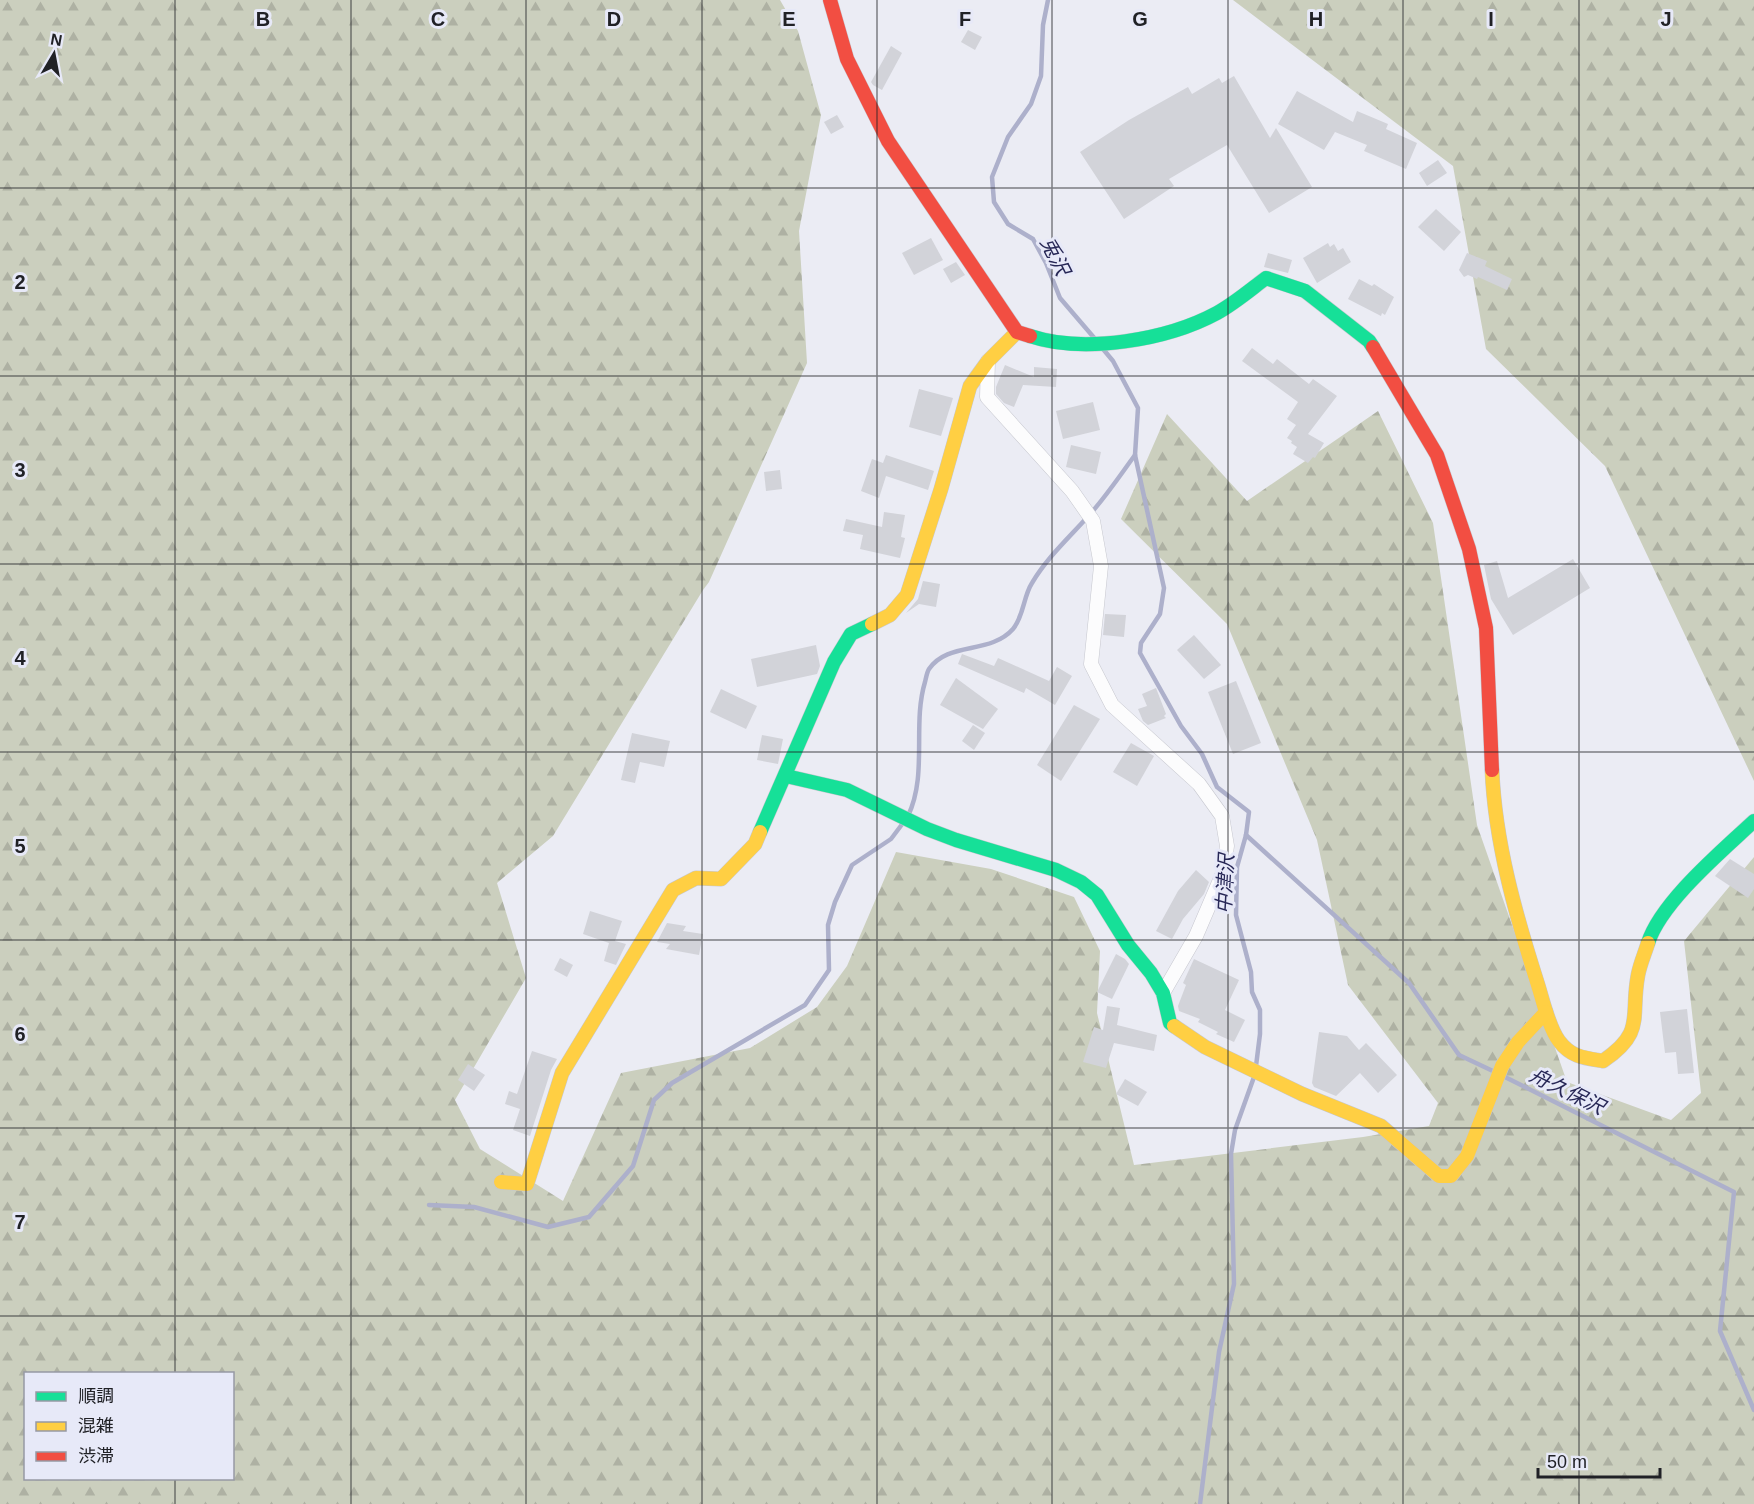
<svg xmlns="http://www.w3.org/2000/svg" width="1754" height="1504" font-family="Arial,'Noto Sans JP',sans-serif">
  <style>
    .forest { fill: url(#forest-firs); fill-rule: evenodd }
    .lines { fill: none; stroke-linecap: round; stroke-linejoin: round }
    .stream { stroke: #adb0cb; stroke-width: 4.5 }
    .building { fill: #d2d3d9 }
    .street-casing { stroke: #c6c7ce; stroke-width: 15 }
    .fast-casing { stroke: #c6c7ce; stroke-width: 15 }
    .slow-casing { stroke: #c6c7ce; stroke-width: 15 }
    .jam-casing { stroke: #c6c7ce; stroke-width: 15 }
    .street { stroke: #fcfcfd; stroke-width: 14 }
    .fast { stroke: #16e098; stroke-width: 14 }
    .slow { stroke: #ffcf43; stroke-width: 14 }
    .jam { stroke: #f24e42; stroke-width: 14 }
    .grid { fill: none; stroke: #202126; stroke-width: 1.5; stroke-opacity: 0.55 }
    .labels { text-anchor: middle; dominant-baseline: central; stroke-width: 6; stroke-linejoin: round; paint-order: stroke }
    .water-label { font-size: 20px; font-style: italic; fill: #272756; stroke: #e7e9f8 }
    .grid-label { font-size: 20px; text-anchor: middle; font-weight: bold; fill: #202126; stroke: #e7e9f8; stroke-width: 6; stroke-linejoin: round; paint-order: stroke }
  </style>
  <defs>
    <pattern id="forest-firs" width="22" height="20" patternUnits="userSpaceOnUse" patternTransform="scale(1.5)"><rect width="22" height="20" fill="#cbcfbe"/><path d="M5 1l3.5 6h-7zM16 11l3.5 6h-7z" fill="#aeb1a3"/></pattern>
  </defs>
  <rect width="100%" height="100%" fill="#ebecf4"/>
  <!-- forest -->
  <g class="forest">
    <path d="M0,0H780L798,31L821,115L799,231L807,363L709,582L703,590L553,836L497,883L526,978L455,1100L480,1149L563,1201L621,1073L750,1048L817,1007L847,966L896,852L991,869L1074,897L1100,951L1097,1013L1134,1165L1363,1137L1429,1126L1438,1103L1348,985L1317,840L1227,624L1121,519L1167,414L1247,501L1378,411L1433,523L1477,825L1567,1082L1671,1120L1701,1093L1684,941L1754,857V1504H0ZM26,1374H232V1478H26Z"/>
    <polygon points="1233,0 1754,0 1754,781 1605,466 1486,349 1453,166"/>
  </g>
  <g class="lines">
    <!-- stream -->
    <g class="stream">
      <polyline points="1048,0 1043,25 1041,76 1031,104 1008,137 992,177 994,202 1008,224 1033,239 1046,263 1060,298 1096,340"/>
      <polyline points="1103,349 1113,361 1138,408 1135,455 1164,588 1160,614 1141,643 1140,653 1181,726 1202,754 1217,787 1249,812 1246,835 1237,867 1236,915 1251,972 1252,992 1260,1010 1260,1034 1256,1066"/>
      <path d="M908,816C928,774 912,725 925,682C926,678 927,672 929,669C948,641 990,655 1013,629C1024,616 1023,597 1032,583C1048,556 1071,536 1091,513C1107,495 1121,474 1135,455"/>
      <polyline points="1246,835 1409,983 1459,1055 1495,1072"/>
      <polyline points="1503,1076 1734,1192 1720,1331 1754,1410"/>
      <polyline points="429,1205 474,1207 548,1227 589,1217 633,1166 654,1100 672,1083 805,1005 829,970 828,925 835,902 852,865 891,839 903,823"/>
      <polyline points="1200,1504 1219,1352 1234,1284 1231,1154 1235,1130 1254,1077"/>
    </g>
  </g>
  <!-- building -->
  <g class="building">
    <polygon points="968,30 982,37 975,50 961,42"/>
    <polygon points="891,46 902,53 882,90 873,85 871,82"/>
    <polygon points="1234,76 1270,138 1276,128 1312,187 1269,213 1227,145 1169,179 1174,186 1124,219 1080,152 1129,120 1188,87 1192,94 1219,78 1222,83"/>
    <polygon points="1297,91 1353,122 1357,111 1388,124 1386,129 1417,143 1406,169 1364,151 1367,145 1335,132 1324,150 1278,124"/>
    <polygon points="837,115 844,127 831,134 824,122"/>
    <polygon points="1438,160 1447,173 1427,186 1419,173"/>
    <polygon points="1436,209 1461,232 1444,251 1418,227"/>
    <polygon points="931,238 943,260 914,275 902,253"/>
    <polygon points="1328,243 1330,247 1334,244 1338,251 1343,248 1351,262 1317,283 1303,258"/>
    <polygon points="1268,253 1292,260 1288,273 1264,267"/>
    <polygon points="1467,253 1487,261 1485,266 1512,279 1507,290 1478,277 1477,279 1468,275 1464,277 1459,270"/>
    <polygon points="956,262 965,275 951,283 943,269"/>
    <polygon points="1359,279 1372,286 1374,284 1394,297 1385,315 1382,313 1381,316 1348,299"/>
    <polygon points="1252,348 1273,364 1277,359 1309,384 1313,379 1337,396 1308,434 1324,443 1315,458 1313,457 1308,463 1293,454 1297,447 1291,443 1292,441 1287,438 1296,425 1287,419 1298,402 1242,361"/>
    <polygon points="1005,365 1034,377 1034,367 1057,369 1056,387 1023,385 1014,407 1004,403 996,394 996,387"/>
    <polygon points="919,389 953,398 941,436 909,427"/>
    <polygon points="1093,402 1100,430 1063,439 1056,411"/>
    <polygon points="1071,445 1101,452 1096,474 1066,467"/>
    <polygon points="886,455 934,471 928,490 886,476 879,498 861,491 872,459 883,463"/>
    <polygon points="780,470 782,489 766,491 764,472"/>
    <polygon points="884,512 905,515 901,537 905,538 900,558 860,549 863,535 843,531 846,519 882,527"/>
    <polygon points="1573,559 1590,588 1513,635 1491,599 1484,565 1497,561 1508,598"/>
    <polygon points="923,581 940,584 936,607 919,604 906,613 918,599"/>
    <polygon points="1105,614 1126,615 1124,637 1103,635"/>
    <polygon points="1194,635 1221,665 1204,679 1177,650"/>
    <polygon points="816,645 820,666 817,674 757,687 751,659"/>
    <polygon points="962,654 994,666 998,658 1049,681 1057,667 1072,676 1055,705 1026,688 1024,693 958,664"/>
    <polygon points="956,678 998,709 983,729 940,705"/>
    <polygon points="1236,681 1261,743 1233,754 1208,692"/>
    <polygon points="1156,688 1166,714 1164,716 1166,718 1148,725 1143,721 1138,709 1147,706 1142,694"/>
    <polygon points="721,689 757,706 746,729 710,712"/>
    <polygon points="1074,705 1100,719 1061,781 1037,765"/>
    <polygon points="973,725 985,733 974,750 962,741"/>
    <polygon points="632,733 670,741 664,767 640,762 635,783 621,780"/>
    <polygon points="762,735 783,739 778,764 757,760"/>
    <polygon points="1131,743 1154,756 1137,786 1113,772"/>
    <polygon points="1730,859 1754,874 1754,889 1748,898 1715,876"/>
    <polygon points="1196,870 1209,882 1204,894 1183,919 1172,939 1156,931 1178,891"/>
    <polygon points="590,911 622,921 615,941 626,944 616,965 604,961 609,943 583,934"/>
    <polygon points="667,923 686,926 683,931 703,934 699,955 666,949 670,944 657,942"/>
    <polygon points="1116,954 1125,959 1129,964 1112,999 1097,992"/>
    <polygon points="560,958 573,965 567,977 554,970"/>
    <polygon points="1194,959 1239,980 1225,1010 1245,1020 1234,1042 1216,1034 1218,1032 1198,1022 1200,1019 1179,1011 1178,1006 1186,985 1183,983"/>
    <polygon points="1107,1006 1120,1008 1117,1025 1157,1035 1154,1051 1114,1043 1106,1068 1083,1062 1094,1027 1103,1030"/>
    <polygon points="1687,1009 1694,1073 1678,1074 1676,1052 1665,1053 1660,1012"/>
    <polygon points="1319,1032 1347,1036 1359,1050 1366,1043 1397,1075 1378,1093 1360,1073 1336,1096 1314,1087 1312,1083"/>
    <polygon points="532,1051 557,1059 551,1070 530,1136 513,1130 520,1109 505,1104 509,1091 517,1094"/>
    <polygon points="468,1064 485,1075 474,1091 458,1080"/>
    <polygon points="1125,1079 1147,1092 1138,1106 1116,1094"/>
  </g>
  <g class="lines">
    <!-- street casing -->
    <g class="street-casing">
      <polyline id="street" points="988,361 987,397 1072,491 1093,521 1101,566 1091,664 1112,705 1199,784 1222,816 1227,846 1223,873 1196,936 1163,993"/>
    </g>
    <!-- fast casing -->
    <g class="fast-casing">
      <g id="fast">
        <path d="M1030,336C1084,354 1167,340 1217,313C1235,303 1250,290 1266,278L1305,291L1369,341L1373,347"/>
        <polyline points="786,776 847,790 927,829 956,840 1056,870 1081,882 1097,895 1128,945 1151,973 1163,993 1170,1023 1174,1026"/>
        <polyline points="760,832 834,662 851,634 872,624"/>
        <path d="M1648,943C1661,902 1722,851 1754,821"/>
      </g>
    </g>
    <!-- slow casing -->
    <g class="slow-casing">
      <g id="slow">
        <polyline points="872,624 890,615 907,595 941,489 970,386 988,361 1017,332"/>
        <path d="M1492,770C1495,843 1516,916 1538,985C1543,1001 1549,1028 1559,1041C1571,1057 1584,1058 1603,1061C1646,1032 1630,1017 1638,975C1640,964 1645,953 1648,943"/>
        <polyline points="1174,1026 1205,1047 1302,1094 1381,1126 1439,1176 1451,1176 1467,1156 1502,1066 1518,1042 1546,1012"/>
        <polyline points="501,1182 527,1184 562,1073 673,890 696,878 721,879 755,844 760,832"/>
      </g>
    </g>
    <!-- jam casing -->
    <g class="jam-casing">
      <g id="jam">
        <polyline points="830,0 847,59 888,141 1017,332 1030,336"/>
        <polyline points="1373,347 1437,455 1469,549 1486,628 1492,770"/>
      </g>
    </g>
    <!-- street -->
    <use href="#street" class="street"/>
    <!-- fast -->
    <use href="#fast" class="fast"/>
    <!-- slow -->
    <use href="#slow" class="slow"/>
    <!-- jam -->
    <use href="#jam" class="jam"/>
  </g>
  <!-- grid -->
  <path class="grid" d="M175,0V1374M351,0V1504M526,0V1504M702,0V1504M877,0V1504M1052,0V1504M1228,0V1504M1403,0V1504M1579,0V1504M0,188H1754M0,376H1754M0,564H1754M0,752H1754M0,940H1754M0,1128H1754M0,1316H1754M175,1478V1504"/>
  <g class="labels">
    <!-- water labels -->
    <g class="water-label">
      <text transform="translate(1055 256) rotate(63)">兎沢</text>
      <text transform="translate(1225 884) rotate(-87)">中津沢</text>
      <text transform="translate(1567 1091) rotate(26)">舟久保沢</text>
    </g>
  </g>
  <g class="grid-label">
    <text x="263" y="26">B</text>
    <text x="438" y="26">C</text>
    <text x="614" y="26">D</text>
    <text x="789" y="26">E</text>
    <text x="965" y="26">F</text>
    <text x="1140" y="26">G</text>
    <text x="1316" y="26">H</text>
    <text x="1491" y="26">I</text>
    <text x="1666" y="26">J</text>
    <text x="20" y="289">2</text>
    <text x="20" y="477">3</text>
    <text x="20" y="665">4</text>
    <text x="20" y="853">5</text>
    <text x="20" y="1041">6</text>
    <text x="20" y="1229">7</text>
  </g>
  <!-- legend -->
  <rect x="24" y="1372" width="210" height="108" fill="#e7e9f8" stroke="#9799a4" stroke-width="1.5"/>
  <rect x="36" y="1392" width="30" height="9" fill="#16e098" stroke="#9799a4" stroke-width="1.5"/>
  <text x="78" y="1402" font-size="18" fill="#202126">順調</text>
  <rect x="36" y="1422" width="30" height="9" fill="#ffcf43" stroke="#9799a4" stroke-width="1.5"/>
  <text x="78" y="1432" font-size="18" fill="#202126">混雑</text>
  <rect x="36" y="1452" width="30" height="9" fill="#f24e42" stroke="#9799a4" stroke-width="1.5"/>
  <text x="78" y="1462" font-size="18" fill="#202126">渋滞</text>
  <!-- north arrow -->
  <g transform="translate(54 54) rotate(10)" stroke="#e7e9f8" stroke-width="4.5" paint-order="stroke">
  <path d="M0-4.5L10 22L0 15L-10 22Z" fill="#202126"/>
  <text y="-9" font-size="16" font-weight="bold" text-anchor="middle" fill="#202126">N</text>
  </g>
  <!-- scale -->
  <path d="M1538 1468v9h122v-9" fill="none" stroke="#202126" stroke-width="3"/>
  <text x="1547" y="1468" font-size="18" fill="#202126" stroke="#e7e9f8" stroke-width="4.5" paint-order="stroke">50 m</text>
</svg>
